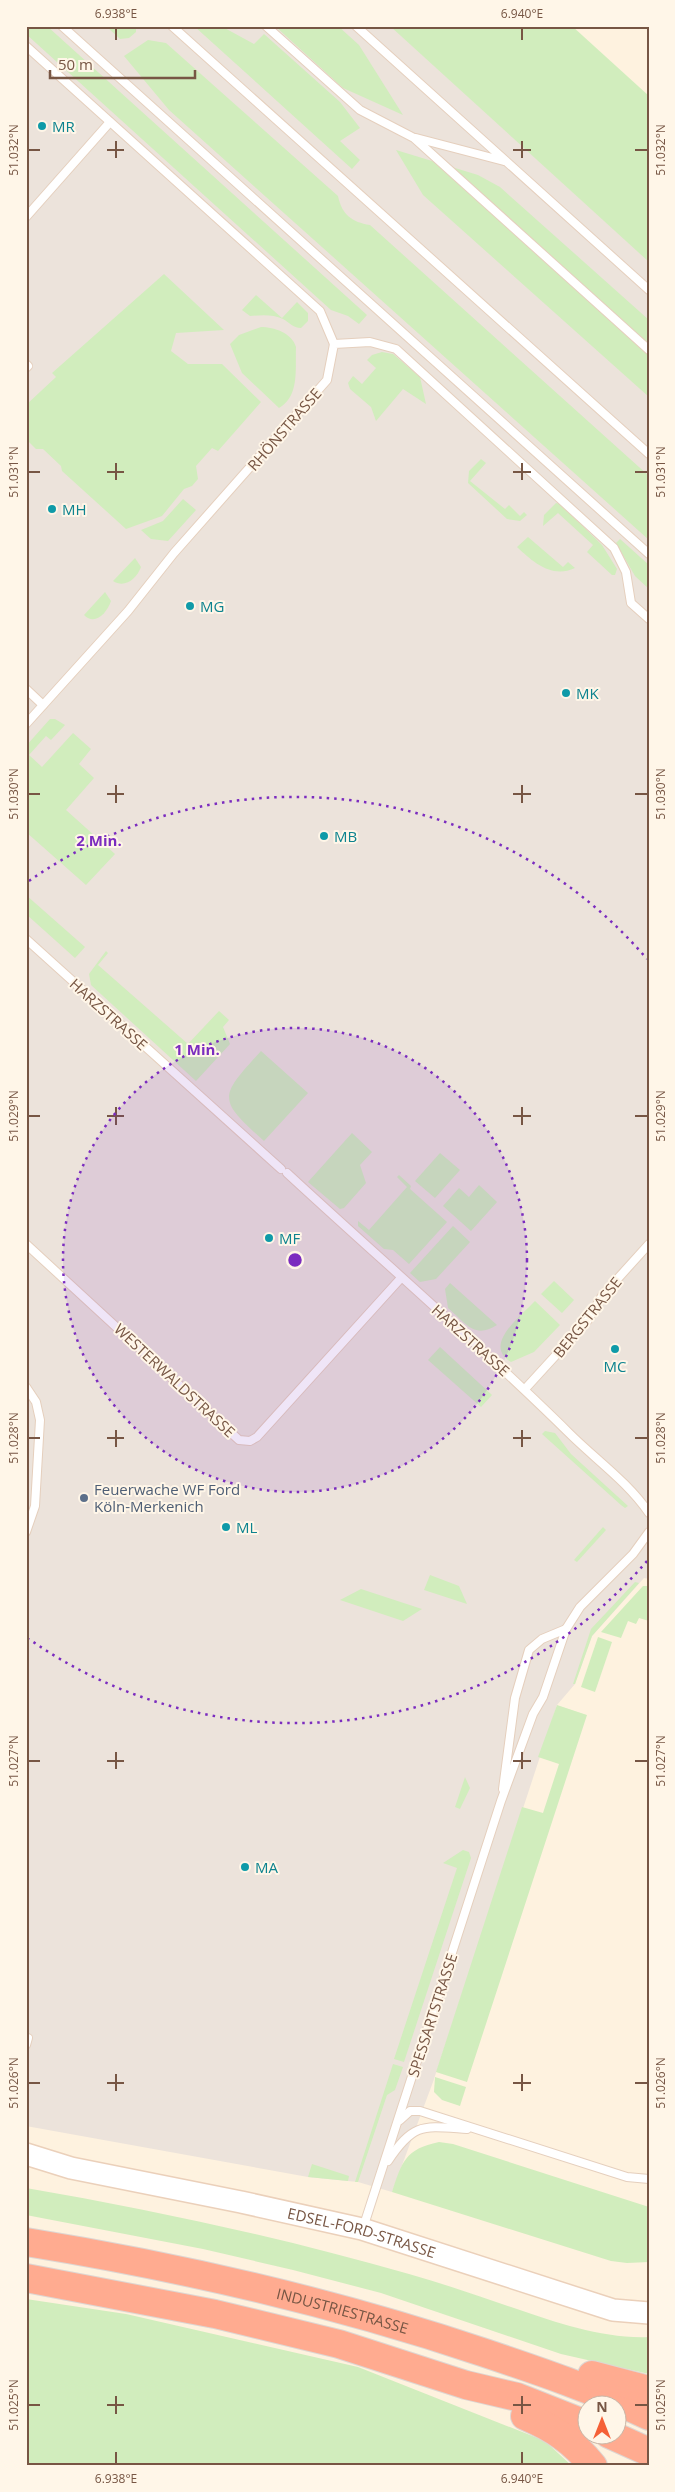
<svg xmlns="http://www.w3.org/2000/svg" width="675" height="2492" font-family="'Open Sans',sans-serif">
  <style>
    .industrial { fill: #ece3db }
    .green { fill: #d1edbd }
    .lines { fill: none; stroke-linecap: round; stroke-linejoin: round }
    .lane-casing { stroke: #e5cfbd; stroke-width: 10 }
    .secondary-casing { stroke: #ebd0ba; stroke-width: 24 }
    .highway-casing { stroke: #ded6d2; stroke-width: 30 }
    .lane { stroke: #fff; stroke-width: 8 }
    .secondary { stroke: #fff; stroke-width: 21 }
    .highway { stroke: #ffab90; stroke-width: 28 }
    .ticks { fill: none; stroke: #775644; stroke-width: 2 }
    .ring { fill: none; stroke: #7b2cbf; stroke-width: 2.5; stroke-dasharray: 2.5 5 }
    .culture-dot { fill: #0f9aa8; stroke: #fff6e8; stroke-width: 2 }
    .service-dot { fill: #5c6f8a; stroke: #fff6e8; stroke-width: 2 }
    .labels { text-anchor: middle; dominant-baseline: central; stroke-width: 4; stroke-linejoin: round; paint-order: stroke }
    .culture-label { font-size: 15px; fill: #0d838f; stroke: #fff6e8; text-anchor: start }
    .street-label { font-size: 15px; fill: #775644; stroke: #fff6e8 }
    .service-label { font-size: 15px; fill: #4e5e75; stroke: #fff6e8; text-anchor: start }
    .centre { fill: #7b2cbf; stroke: #fff6e8; stroke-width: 2.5 }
    .ring-label { font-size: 15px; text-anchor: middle; font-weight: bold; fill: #7b2cbf; stroke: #fff6e8; stroke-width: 4; stroke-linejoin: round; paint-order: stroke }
    .neatline { fill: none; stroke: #775644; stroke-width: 2 }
    .ticks-label { font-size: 12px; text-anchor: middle; fill: #775644 }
  </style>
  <rect width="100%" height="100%" fill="#fef2df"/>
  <!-- industrial -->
  <polygon class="industrial" points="26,26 453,26 649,205 649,1579 644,1578 592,1636 575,1684 557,1705 433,2082 392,2192 358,2182 308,2177 26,2126"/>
  <!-- green -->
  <g class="green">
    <polygon points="26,26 47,26 367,315 359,324 348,316 331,310 26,34"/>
    <polygon points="106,26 136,26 136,32 129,38 120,39"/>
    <polygon points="194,26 221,26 254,44 264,34 340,102 360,128 340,141 360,160 352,169"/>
    <polygon points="275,26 338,26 359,45 403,115 343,88"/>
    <polygon points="390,26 572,26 649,96 649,262"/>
    <path d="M148,40L166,43L338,196C342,215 352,222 370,225L649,476V540L169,110L124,56Z"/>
    <polygon points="396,150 478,175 500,187 649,320 649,397 423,195"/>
    <polygon points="164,274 224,330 176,333 171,351 188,364 222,364 261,402 218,451 212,448 196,466 198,479 192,486 184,489 162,516 126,529 62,471 61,466 43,449 36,449 26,439 26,405 56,377 52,373"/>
    <path d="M256,295L282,318L297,302L308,313V321L301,328C293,328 289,322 283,319C273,314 261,315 250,316L242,310Z"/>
    <path d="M261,327C274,327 292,333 296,347C295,368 300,396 279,408L242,373L230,344L239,335Z"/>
    <polygon points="382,352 393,354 420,377 426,404 403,389 376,421 371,407 350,389 348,383 353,376 362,384 376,368 367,360 372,355"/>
    <polygon points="481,459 486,463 470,481 505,509 509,505 520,516 524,512 527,515 520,521 507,519 468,483 469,471"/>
    <polygon points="183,499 196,510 168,541 151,539 141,530 163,521"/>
    <polygon points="556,503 560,504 602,545 617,569 615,575 612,575 587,552 593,545 558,513 543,526 544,515"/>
    <path d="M528,537L563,567L568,562L575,568C552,579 533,562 517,547Z"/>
    <polygon points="620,539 649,565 649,589 635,576 616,543"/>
    <path d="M135,558L141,567C137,578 125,589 113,581Z"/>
    <path d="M105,592L111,601C107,613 95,626 84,615Z"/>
    <polygon points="50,719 55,719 65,725 51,740 46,736 29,755 42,767 73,733 91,749 79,764 94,778 66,810 115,854 86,885 26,832 26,746"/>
    <polygon points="26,895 85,947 75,958 26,914"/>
    <polygon points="106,951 108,953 98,965 188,1044 219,1011 229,1020 223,1027 230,1044 196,1081 91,985 89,974"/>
    <path d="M261,1051L308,1093L264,1141C217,1099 219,1097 261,1051Z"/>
    <polygon points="352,1133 372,1152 360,1165 366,1183 344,1208 340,1209 308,1182"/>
    <polygon points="440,1153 460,1170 435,1198 415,1181"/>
    <polygon points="399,1175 411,1186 410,1189 447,1222 409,1264 393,1250 384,1249 358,1226 358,1221 369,1230 407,1187 397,1177"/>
    <polygon points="479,1185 497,1202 471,1231 443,1206 459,1188 469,1197"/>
    <polygon points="453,1226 470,1242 436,1279 420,1282 410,1273"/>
    <polygon points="554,1281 574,1300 562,1313 541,1294"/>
    <path d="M450,1283L497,1325C474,1340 465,1322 448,1308L445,1289Z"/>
    <path d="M535,1301L560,1325L534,1352L511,1362C482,1345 521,1316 535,1301Z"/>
    <polygon points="440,1347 492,1395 481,1407 428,1360"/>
    <polygon points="545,1431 555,1433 571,1454 628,1506 625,1508 621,1505 542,1434"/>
    <polygon points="603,1527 606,1530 577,1562 574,1560"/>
    <polygon points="430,1575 459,1586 467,1604 424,1590"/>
    <polygon points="635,1582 639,1583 592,1636 575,1684 573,1684 591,1629"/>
    <polygon points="643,1586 649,1586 649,1621 639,1618 636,1624 628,1621 621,1638 601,1632"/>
    <polygon points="361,1589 422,1609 403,1621 340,1600"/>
    <polygon points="598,1637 612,1642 595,1692 581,1687"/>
    <polygon points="557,1705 587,1715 467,2082 436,2072 522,1807 543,1813 559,1764 538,1757"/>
    <polygon points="465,1777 470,1788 460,1809 455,1807"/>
    <polygon points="463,1850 469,1852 471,1858 404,2062 394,2059 457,1868 443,1863"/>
    <polygon points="393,2064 403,2067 395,2090 387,2095 358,2182 355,2182"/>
    <polygon points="435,2077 466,2087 460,2106 442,2100 434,2092"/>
    <path d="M439,2142L453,2144L649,2207V2262L627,2263L611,2261L392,2192C402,2162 405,2149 439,2142Z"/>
    <polygon points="312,2164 349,2176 348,2181 308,2177"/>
    <path d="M26,2188C155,2210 283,2238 409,2274C445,2284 481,2297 517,2309C558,2323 604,2339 649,2337V2374L561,2354L381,2293L293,2270L203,2249L26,2215Z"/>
    <polygon points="26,2299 126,2314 358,2367 545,2441 572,2466 26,2466"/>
  </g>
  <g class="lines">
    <!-- lane casing -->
    <g class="lane-casing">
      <g id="lane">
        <polyline points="62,26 649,554"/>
        <polyline points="172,26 649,454"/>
        <polyline points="266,26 360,110 414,138 649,350"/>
        <polyline points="356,26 649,290"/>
        <polyline points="26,46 320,311 334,344"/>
        <polyline points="416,138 504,161"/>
        <polyline points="26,217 110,122"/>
        <polyline points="26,364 28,366 26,368"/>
        <polyline points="26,689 43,705"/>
        <polyline points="26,724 128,611 174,553 327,380 334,344 370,342 396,349 614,548 626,572 631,603 649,619"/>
        <polyline points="26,939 281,1169"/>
        <path d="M287,1173C381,1260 478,1343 569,1433C595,1459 628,1482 649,1513"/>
        <polyline points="26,1244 239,1440 250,1441 257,1437 401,1278"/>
        <polyline points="26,1387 36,1402 40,1420 35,1506 26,1532"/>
        <polyline points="525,1389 588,1320 602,1296 649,1244"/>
        <polyline points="503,1789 515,1698 529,1650 542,1639 566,1629"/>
        <polyline points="26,2045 28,2038"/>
        <polyline points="400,2120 410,2111 420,2111 627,2177 649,2179"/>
        <path d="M388,2161C414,2122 423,2126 467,2129"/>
        <polyline points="363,2228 501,1801 533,1714 543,1697 566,1629 580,1607 633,1554 649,1532"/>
      </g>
    </g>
    <!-- secondary casing -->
    <g class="secondary-casing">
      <g id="secondary">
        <path id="s1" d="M26,2154L71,2168L241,2202L362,2229L613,2310L649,2313"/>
      </g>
    </g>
    <!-- highway casing -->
    <g class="highway-casing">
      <g id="highway">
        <path id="s2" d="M26,2242C181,2267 333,2302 482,2352C539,2371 595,2390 649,2416"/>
        <polyline points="26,2278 215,2314 339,2344 466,2385 517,2397 588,2425"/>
        <polyline points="592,2375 649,2390"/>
        <path d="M525,2416C553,2428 573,2441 593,2466"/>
        <polyline points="609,2434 649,2452"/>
      </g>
    </g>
    <!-- lane -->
    <use href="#lane" class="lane"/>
    <!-- secondary -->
    <use href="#secondary" class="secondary"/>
    <!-- highway -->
    <use href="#highway" class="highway"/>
  </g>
  <!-- ticks -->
  <path class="ticks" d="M116,28V40M522,28V40M116,141V158M522,141V158M28,150H40M107,150H124M513,150H531M635,150H648M116,463V480M522,463V480M28,472H40M107,472H124M513,472H531M635,472H648M116,785V803M522,785V803M28,794H40M107,794H124M513,794H531M635,794H648M116,1107V1125M522,1107V1125M28,1116H40M107,1116H124M513,1116H531M635,1116H648M116,1430V1447M522,1430V1447M28,1438H40M107,1438H124M513,1438H531M635,1438H648M116,1752V1769M522,1752V1769M28,1761H40M107,1761H124M513,1761H531M635,1761H648M116,2074V2091M522,2074V2091M28,2083H40M107,2083H124M513,2083H531M635,2083H648M116,2396V2414M522,2396V2414M28,2405H40M107,2405H124M513,2405H531M635,2405H648M116,2452V2464M522,2452V2464"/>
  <!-- distance rings -->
  <circle cx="295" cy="1260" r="232" fill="#7b2cbf" fill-opacity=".12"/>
  <g class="ring">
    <circle cx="295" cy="1260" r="232"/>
    <path d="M647 1561A463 463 0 0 1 29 1639M29 881A463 463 0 0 1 647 959"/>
  </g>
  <!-- markers -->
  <g class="culture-dot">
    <circle cx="42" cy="126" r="5"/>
    <circle cx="52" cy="509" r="5"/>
    <circle cx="190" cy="606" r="5"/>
    <circle cx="566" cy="693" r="5"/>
    <circle cx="324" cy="836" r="5"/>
    <circle cx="269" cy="1238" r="5"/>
    <circle cx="615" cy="1349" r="5"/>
    <circle cx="226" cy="1527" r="5"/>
    <circle cx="245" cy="1867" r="5"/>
  </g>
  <circle class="service-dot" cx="84" cy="1498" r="5"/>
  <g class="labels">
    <!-- culture labels -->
    <g class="culture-label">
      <text x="52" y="126">MR</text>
      <text x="62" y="509">MH</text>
      <text x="200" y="606">MG</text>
      <text x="576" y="693">MK</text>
      <text x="334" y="836">MB</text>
      <text x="279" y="1238">MF</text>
      <text x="615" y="1366" text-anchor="middle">MC</text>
      <text x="236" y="1527">ML</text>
      <text x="255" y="1867">MA</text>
    </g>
    <!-- street labels -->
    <g class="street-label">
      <text transform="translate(284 429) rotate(-49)">RHÖNSTRASSE</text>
      <text transform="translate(109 1014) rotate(42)">HARZSTRASSE</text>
      <text transform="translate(587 1317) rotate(-51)">BERGSTRASSE</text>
      <text transform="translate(471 1340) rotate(42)">HARZSTRASSE</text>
      <text transform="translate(175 1380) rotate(43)">WESTERWALDSTRASSE</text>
      <text transform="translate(432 2015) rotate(-72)">SPESSARTSTRASSE</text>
      <text stroke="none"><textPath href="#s1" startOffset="345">EDSEL-FORD-STRASSE</textPath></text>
      <text stroke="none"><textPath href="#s2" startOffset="324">INDUSTRIESTRASSE</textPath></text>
    </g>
    <!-- service labels -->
    <g class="service-label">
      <text x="94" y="1489">Feuerwache WF Ford<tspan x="94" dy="17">Köln-Merkenich</tspan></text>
    </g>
  </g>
  <circle cx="295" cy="1260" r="8" class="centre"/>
  <g class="ring-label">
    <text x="99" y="846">2 Min.</text>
    <text x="197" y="1055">1 Min.</text>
  </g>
  <!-- border -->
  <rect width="675" height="2492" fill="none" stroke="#fff6e8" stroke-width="55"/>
  <!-- north arrow -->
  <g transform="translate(602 2420)"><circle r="24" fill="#fff6e8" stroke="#c9b6a6"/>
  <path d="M0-4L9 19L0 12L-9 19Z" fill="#f56037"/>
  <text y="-8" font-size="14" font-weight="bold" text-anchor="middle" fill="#775644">N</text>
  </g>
  <!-- scale -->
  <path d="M50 70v8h145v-8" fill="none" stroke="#775644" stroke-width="2.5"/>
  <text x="58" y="70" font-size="15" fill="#775644" stroke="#fff6e8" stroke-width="4" paint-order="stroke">50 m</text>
  <rect x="28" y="28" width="620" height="2436" class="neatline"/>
  <g class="ticks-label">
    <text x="116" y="18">6.938°E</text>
    <text x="522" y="18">6.940°E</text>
    <text transform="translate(14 150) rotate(-90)" y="4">51.032°N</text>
    <text transform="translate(661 150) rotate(-90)" y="4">51.032°N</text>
    <text transform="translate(14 472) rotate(-90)" y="4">51.031°N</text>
    <text transform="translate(661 472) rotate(-90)" y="4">51.031°N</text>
    <text transform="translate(14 794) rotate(-90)" y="4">51.030°N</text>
    <text transform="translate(661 794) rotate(-90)" y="4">51.030°N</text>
    <text transform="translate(14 1116) rotate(-90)" y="4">51.029°N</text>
    <text transform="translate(661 1116) rotate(-90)" y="4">51.029°N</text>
    <text transform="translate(14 1438) rotate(-90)" y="4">51.028°N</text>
    <text transform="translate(661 1438) rotate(-90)" y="4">51.028°N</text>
    <text transform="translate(14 1761) rotate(-90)" y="4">51.027°N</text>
    <text transform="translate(661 1761) rotate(-90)" y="4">51.027°N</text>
    <text transform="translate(14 2083) rotate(-90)" y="4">51.026°N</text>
    <text transform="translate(661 2083) rotate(-90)" y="4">51.026°N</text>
    <text transform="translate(14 2405) rotate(-90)" y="4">51.025°N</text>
    <text transform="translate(661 2405) rotate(-90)" y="4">51.025°N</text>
    <text x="116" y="2483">6.938°E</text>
    <text x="522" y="2483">6.940°E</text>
  </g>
</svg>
